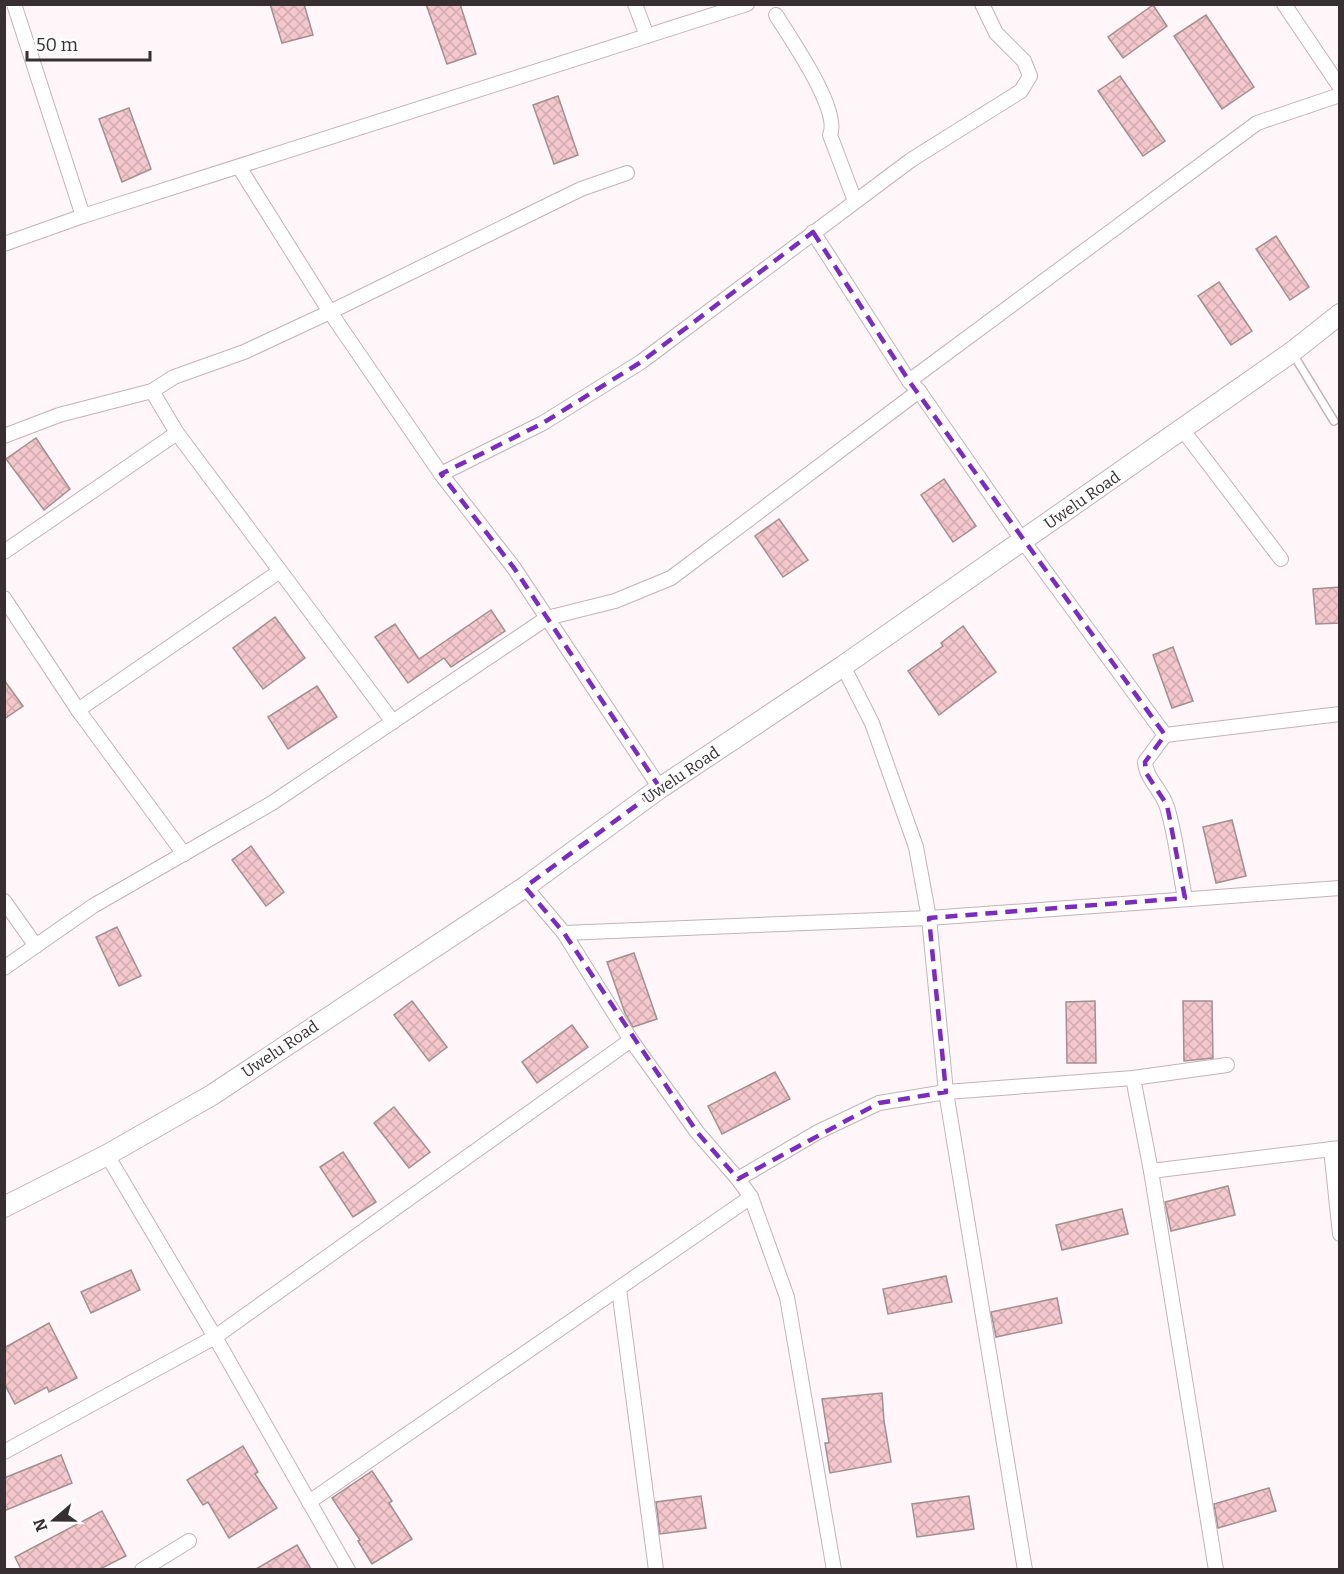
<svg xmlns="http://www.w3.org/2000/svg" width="1344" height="1574" font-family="Bitter,serif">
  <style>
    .building { fill: url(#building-cross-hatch); stroke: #a38f91; stroke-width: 1.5 }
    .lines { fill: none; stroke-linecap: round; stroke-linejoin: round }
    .lane-casing { stroke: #c4b2b9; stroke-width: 10 }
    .street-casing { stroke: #c4b2b9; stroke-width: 16 }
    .secondary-casing { stroke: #c4b2b9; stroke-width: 22 }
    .lane { stroke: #fff; stroke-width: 7 }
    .street { stroke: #fff; stroke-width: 14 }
    .secondary { stroke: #fff; stroke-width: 20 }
    .marked { fill: none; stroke: #7b2cbf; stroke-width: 4.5; stroke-dasharray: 12 8; stroke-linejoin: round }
    .labels { text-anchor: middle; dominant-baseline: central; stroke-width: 5; stroke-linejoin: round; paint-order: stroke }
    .street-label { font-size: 16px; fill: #372f32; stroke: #fff }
  </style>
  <defs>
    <pattern id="building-cross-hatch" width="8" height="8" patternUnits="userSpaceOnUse" patternTransform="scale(1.5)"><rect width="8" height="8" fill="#f3c7cc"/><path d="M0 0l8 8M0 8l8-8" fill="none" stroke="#d1abb0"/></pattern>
  </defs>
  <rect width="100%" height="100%" fill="#fef6f9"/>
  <!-- building -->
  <g class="building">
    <polygon points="270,4 304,4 313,35 282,43"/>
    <polygon points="426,4 460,4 476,54 447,64"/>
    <polygon points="1153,5 1167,26 1123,58 1108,37"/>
    <polygon points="1206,15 1254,87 1222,109 1174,36"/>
    <polygon points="1120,76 1165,141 1143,156 1098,91"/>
    <polygon points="558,96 578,155 554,164 533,105"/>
    <polygon points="129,108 151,169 122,182 99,119"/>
    <polygon points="1276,236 1309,287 1290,300 1256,249"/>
    <polygon points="1219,282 1252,331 1231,345 1198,296"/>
    <polygon points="36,438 70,489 44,510 6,459"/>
    <polygon points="944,479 976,526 953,542 921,495"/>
    <polygon points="779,519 808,560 783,577 755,536"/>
    <polygon points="1340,587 1340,623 1316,624 1313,589"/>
    <polygon points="491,610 505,631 451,667 444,658 408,683 375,637 395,624 419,659"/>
    <polygon points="275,617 305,658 263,689 233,648"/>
    <polygon points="963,626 996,672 939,715 908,671 943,646 941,643"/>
    <polygon points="1173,647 1193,701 1172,708 1153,655"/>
    <polygon points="4,680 23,706 4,719"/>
    <polygon points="317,686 337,717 288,749 268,717"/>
    <polygon points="1232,820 1246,876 1216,883 1203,827"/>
    <polygon points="251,846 284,892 266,906 232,860"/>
    <polygon points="117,927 141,976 119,986 96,937"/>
    <polygon points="634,953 657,1019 633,1027 625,1013 607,962"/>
    <polygon points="412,1001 447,1047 429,1061 394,1015"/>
    <polygon points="1095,1001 1096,1063 1067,1063 1066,1002"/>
    <polygon points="1183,1001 1212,1001 1213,1058 1184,1061"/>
    <polygon points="572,1025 588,1047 537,1083 522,1062"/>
    <polygon points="775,1072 790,1099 722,1134 708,1106"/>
    <polygon points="394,1107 430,1152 409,1168 374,1123"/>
    <polygon points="343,1152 376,1202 353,1217 320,1167"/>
    <polygon points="1228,1186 1235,1215 1171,1231 1165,1202"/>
    <polygon points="1122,1209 1128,1234 1062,1250 1056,1225"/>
    <polygon points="131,1270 140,1290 91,1313 81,1292"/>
    <polygon points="946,1276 952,1302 888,1314 883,1289"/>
    <polygon points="1057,1298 1062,1323 996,1337 991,1312"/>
    <polygon points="49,1323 77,1378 49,1392 47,1387 15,1404 4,1383 4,1348"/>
    <polygon points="882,1393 884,1421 891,1462 830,1473 825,1443 829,1443 822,1399"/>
    <polygon points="243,1446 258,1472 255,1474 277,1508 229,1538 208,1502 203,1505 187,1480"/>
    <polygon points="61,1455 72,1483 4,1511 4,1478"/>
    <polygon points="372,1471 392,1501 389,1503 412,1539 372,1564 358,1541 360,1540 332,1498"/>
    <polygon points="1269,1488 1276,1511 1218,1528 1214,1504"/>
    <polygon points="701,1496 706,1528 660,1534 656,1502"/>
    <polygon points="969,1496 974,1529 917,1537 912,1504"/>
    <polygon points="102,1511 126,1556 100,1569 21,1569 15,1557"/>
    <polygon points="297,1545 311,1569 256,1569"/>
  </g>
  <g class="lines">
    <!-- lane casing -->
    <g class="lane-casing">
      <polyline id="lane" points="1293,354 1334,421"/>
    </g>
    <!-- street casing -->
    <g class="street-casing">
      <g id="street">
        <polyline points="14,4 83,216"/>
        <polyline points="635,4 647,36"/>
        <polyline points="1284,4 1340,87"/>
        <path d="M776,15C790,38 841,110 830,135L855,201"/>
        <polyline points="239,167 330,312 441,474 514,568 660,788"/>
        <polyline points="813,232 909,381 919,391 1023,541 1165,735 1340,714"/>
        <polyline points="4,244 83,216 747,4"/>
        <polyline points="909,381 1257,123 1340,95"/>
        <polyline points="152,391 177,433 393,722"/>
        <polyline points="1182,429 1281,559"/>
        <polyline points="4,436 59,415 152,391 174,377 244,352 330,312 581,189 627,173"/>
        <polyline points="441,474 543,423 641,362 911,160 1021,91 1030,76 1024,61 996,33 982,4"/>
        <polyline points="4,552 177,433"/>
        <polyline points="4,598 78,710 184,854"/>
        <polyline points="843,666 872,723 916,847 929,918 946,1092 1025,1570"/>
        <polyline points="78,710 280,571"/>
        <path d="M1165,735L1145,762C1146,779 1162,790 1167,807C1176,836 1179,868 1185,898"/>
        <polyline points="525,887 564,933 631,1040 697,1132 738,1179 751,1197 787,1297 834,1570"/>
        <polyline points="4,901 36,946"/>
        <polyline points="564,933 929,918 1340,888"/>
        <polyline points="4,968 93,906 272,803 547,618 615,601 671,578 919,391"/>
        <polyline points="1133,1078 1151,1171 1216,1570"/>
        <polyline points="1331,1149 1340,1234"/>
        <polyline points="107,1155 215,1337 348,1570"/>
        <polyline points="1151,1171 1340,1148"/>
        <polyline points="738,1179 818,1132 879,1103 946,1092 1133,1078 1227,1065"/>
        <polyline points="619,1289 656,1570"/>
        <polyline points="4,1452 215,1337 631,1040"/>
        <polyline points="309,1502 751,1197"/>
        <polyline points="142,1570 189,1541"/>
      </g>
    </g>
    <!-- secondary casing -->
    <g class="secondary-casing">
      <polyline id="secondary" points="4,1207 107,1155 212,1095 525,887 660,788 843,666 1292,352 1340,314"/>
    </g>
    <!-- lane -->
    <use href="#lane" class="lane"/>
    <!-- street -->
    <use href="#street" class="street"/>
    <!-- secondary -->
    <use href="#secondary" class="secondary"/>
  </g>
  <!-- marked area -->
  <path class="marked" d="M813,232L909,381L1165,735L1145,762L1146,773L1167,805L1185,898L929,918L946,1092L879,1103L738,1179L697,1132L564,933L525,887L660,788L514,568L441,474L543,423L641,362Z"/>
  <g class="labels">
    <!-- street labels -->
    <g class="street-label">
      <text transform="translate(1082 500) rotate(-35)">Uwelu Road</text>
      <text transform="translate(681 775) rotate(-34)">Uwelu Road</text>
      <text transform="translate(280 1049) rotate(-34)">Uwelu Road</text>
    </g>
  </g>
  <!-- border -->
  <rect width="1344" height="1574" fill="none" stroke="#372f32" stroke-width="12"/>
  <!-- north arrow -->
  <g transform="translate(54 1520) rotate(250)" stroke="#ffffff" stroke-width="4.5" paint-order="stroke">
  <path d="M0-4.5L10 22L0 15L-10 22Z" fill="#372f32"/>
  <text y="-9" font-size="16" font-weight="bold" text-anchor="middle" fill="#372f32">N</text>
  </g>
  <!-- scale -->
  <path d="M27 51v9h123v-9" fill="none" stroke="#372f32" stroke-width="3"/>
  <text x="36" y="51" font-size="18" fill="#372f32" stroke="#ffffff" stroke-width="4.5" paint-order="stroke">50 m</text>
</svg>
